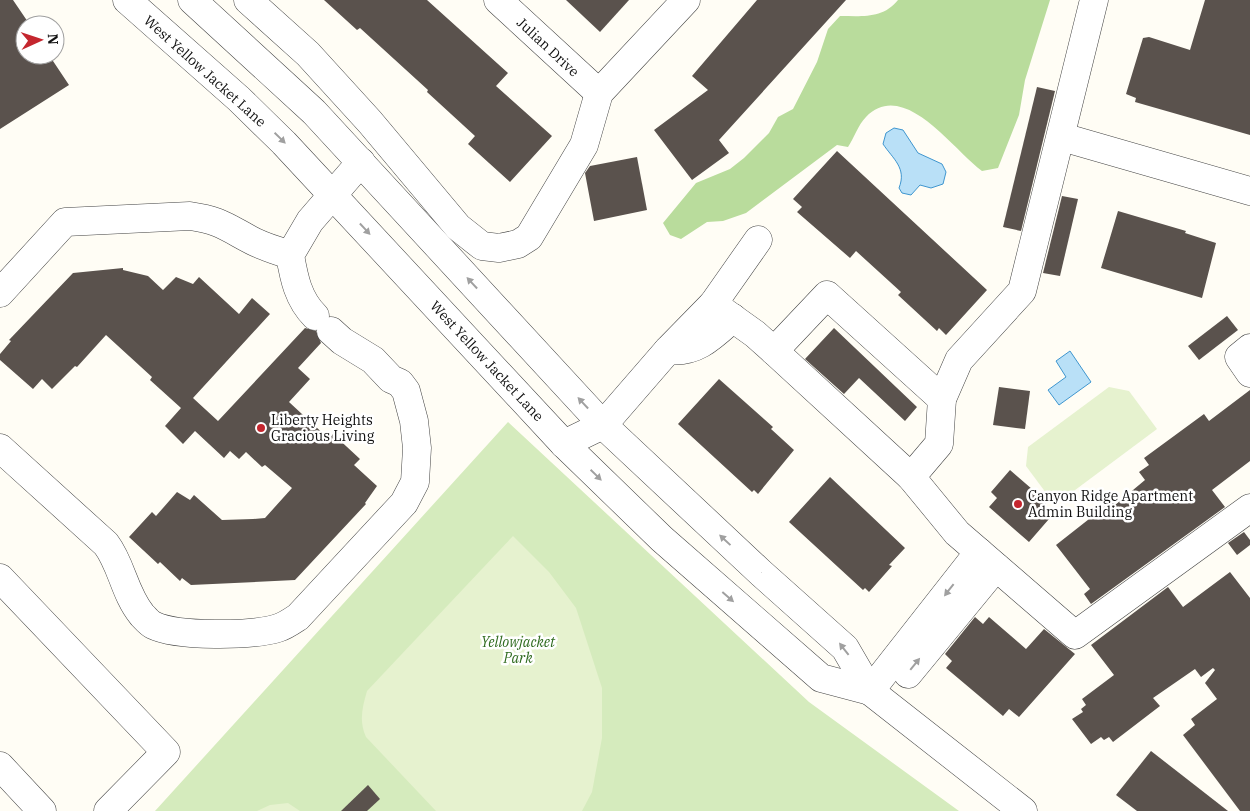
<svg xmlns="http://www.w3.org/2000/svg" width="1250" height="811" font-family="'IBM Plex Serif',serif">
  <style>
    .green { fill: #d5ebbd }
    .forest { fill: #b9dc9c }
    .pitch { fill: #e6f2cf }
    .water { fill: #b9e0f7; stroke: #3f96cf }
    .building { fill: #5a524d }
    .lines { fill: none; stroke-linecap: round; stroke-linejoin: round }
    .minor-casing { stroke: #444; stroke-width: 29 }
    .minor { stroke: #fff; stroke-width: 28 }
    .oneway { fill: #a0a0a0 }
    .poi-dot { fill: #c4262e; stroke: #fff; stroke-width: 2 }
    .labels { text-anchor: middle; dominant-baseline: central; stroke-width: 5; stroke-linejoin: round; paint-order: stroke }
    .street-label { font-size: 14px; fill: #111; stroke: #fff }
    .poi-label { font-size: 14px; fill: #111; stroke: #fff; text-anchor: start }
    .park-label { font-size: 14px; font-style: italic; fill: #2f6b1f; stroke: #fff }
  </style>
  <rect width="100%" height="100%" fill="#fffdf5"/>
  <!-- green -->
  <polygon class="green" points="508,422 809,702 959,811 155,811"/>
  <!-- forest -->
  <path class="forest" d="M898,0H1050L1025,80L1019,115L998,168L982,171C953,150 904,78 866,117C858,125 854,138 848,147L837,145L746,213L723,221L707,222L681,239L670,235L663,223L696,183L730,169L744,158L769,133L778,117L793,109L817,62L828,29L840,16C862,16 883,19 898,0Z"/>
  <!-- pitch -->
  <g class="pitch">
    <polygon points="1109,387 1129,391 1157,429 1055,505 1026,466 1028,447"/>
    <path d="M513,536L549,572L576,608L602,688V738L592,792L582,811H436L366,737C359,722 362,708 367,691Z"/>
    <polygon points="288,803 300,811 257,811 270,805"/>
  </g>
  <!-- water -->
  <g class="water">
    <path d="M894,128L903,130L918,153L942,164L946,172L943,184L931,188L920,185L911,195L902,193L899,188C907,168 893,159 883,144L886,133Z"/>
    <polygon points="1070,351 1091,382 1059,405 1048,390 1066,377 1056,361"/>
  </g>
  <!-- building -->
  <g class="building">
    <polygon points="0,0 13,0 30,25 25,25 25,55 49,55 69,85 0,129"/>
    <polygon points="324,0 427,0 508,73 496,86 552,136 510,182 468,144 475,136 427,92 428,90 360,28 357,30"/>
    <polygon points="566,0 629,0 600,32"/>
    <polygon points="757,0 846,0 719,140 729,153 692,180 654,130 708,90 692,76"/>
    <polygon points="1205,0 1250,0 1250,135 1135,102 1136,98 1126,94 1143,38 1149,37 1190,50"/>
    <polygon points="1037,87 1055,91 1021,231 1003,227"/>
    <polygon points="837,151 987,290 946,335 939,328 937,331 898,295 901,292 856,251 850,258 797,212 802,207 793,199"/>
    <polygon points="637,157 647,210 594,221 585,173 590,166"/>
    <polygon points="1062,196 1078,199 1060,276 1043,273"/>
    <polygon points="1118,211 1186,231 1185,233 1216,243 1202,298 1101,268"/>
    <polygon points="123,268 123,270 148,276 163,290 176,277 193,284 199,277 239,314 252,298 270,314 193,398 218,421 305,328 316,331 321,343 298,368 310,379 289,402 329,439 333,434 360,459 354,465 377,486 365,503 366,504 295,580 191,585 182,578 180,581 160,562 158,564 129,537 152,512 156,516 177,492 190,500 194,495 222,520 253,519 265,518 292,488 265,465 262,467 246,452 239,459 230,451 224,458 195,431 183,444 165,426 181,408 150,380 152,377 106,335 77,367 75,366 52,389 42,379 33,389 0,360 0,354 11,341 9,340 73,273"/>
    <polygon points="1227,316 1238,330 1199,360 1188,346"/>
    <polygon points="834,328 917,407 905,421 859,378 844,394 805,359"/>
    <polygon points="719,379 773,427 771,429 794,450 758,494 754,490 752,492 678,424"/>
    <polygon points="999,387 1030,391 1025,429 993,425"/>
    <polygon points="1250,390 1250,461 1212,490 1225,507 1091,604 1084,594 1090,589 1056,545 1112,501 1115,505 1145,480 1139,472 1149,465 1144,458 1204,414 1209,421"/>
    <polygon points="1010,470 1047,502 1039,511 1049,519 1029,542 989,507 997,498 991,492"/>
    <polygon points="830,477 905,548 889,565 892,566 869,592 865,588 863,590 789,522"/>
    <polygon points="1244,532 1250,540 1250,545 1237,555 1228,543"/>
    <polygon points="1230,572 1250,598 1250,811 1240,811 1183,735 1195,725 1191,719 1217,699 1205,683 1215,670 1213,668 1201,677 1195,669 1153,698 1160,706 1113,742 1109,737 1104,740 1101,737 1091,744 1072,719 1083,712 1081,709 1086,705 1082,699 1114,675 1091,645 1168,587 1183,607"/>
    <polygon points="975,617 983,624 989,617 1026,649 1044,629 1075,654 1019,717 1009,709 1003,716 946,668 952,661 945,654"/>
    <polygon points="1151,751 1228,811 1137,811 1116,795"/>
    <polygon points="368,785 380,799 367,811 341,811"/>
  </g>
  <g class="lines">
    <!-- minor casing -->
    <g class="minor-casing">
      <g id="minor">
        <polyline points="127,0 239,99 284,143 564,444 662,539 821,678 870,691"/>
        <polyline points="192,0 314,112 603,425 761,573 845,648 870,691 1023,811"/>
        <polyline points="248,0 308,54 370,122 458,227 482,246 499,248 518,244 529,237 584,145 599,93 686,0"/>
        <polyline points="498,0 599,93"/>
        <polyline points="1062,137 1250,191"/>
        <path d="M0,293L65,222L190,216C218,220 225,226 249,239C261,246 276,250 290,255"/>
        <polyline points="713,304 755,334 774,351 911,477 957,533 1075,635 1250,508"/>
        <path d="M315,316C298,299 294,278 290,255L310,221L361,162"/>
        <polyline points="1250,348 1239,357 1250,373"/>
        <path d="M668,350C696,354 713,336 733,318"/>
        <polyline points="774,351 827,295 942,399"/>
        <polyline points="564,444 603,425 668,350 713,304 758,240"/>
        <path d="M0,448L106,544C122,565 124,593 142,615C145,618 149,623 153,625C177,637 252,636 278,628C285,626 292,621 298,617L404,503L415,482L417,448L414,421L406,391L400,383L391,379L373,360L342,341L331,331"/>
        <polyline points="911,477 939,444 942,399 959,360 1022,291 1094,0"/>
        <polyline points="0,578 166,752 108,811"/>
        <polyline points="908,674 996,567"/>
        <polyline points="870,691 979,552"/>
        <polyline points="0,766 42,811"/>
      </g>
    </g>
    <!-- minor -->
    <use href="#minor" class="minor"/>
  </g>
  <!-- one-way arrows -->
  <defs><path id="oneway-solid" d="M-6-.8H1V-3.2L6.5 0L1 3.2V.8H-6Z" transform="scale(1.25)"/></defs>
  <g class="oneway">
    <use href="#oneway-solid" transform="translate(280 138) rotate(44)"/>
    <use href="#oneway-solid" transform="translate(365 229) rotate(47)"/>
    <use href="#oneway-solid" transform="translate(472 283) rotate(-133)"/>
    <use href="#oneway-solid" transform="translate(583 403) rotate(-133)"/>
    <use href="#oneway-solid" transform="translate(596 475) rotate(44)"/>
    <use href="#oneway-solid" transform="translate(725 540) rotate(-137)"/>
    <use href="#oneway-solid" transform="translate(949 590) rotate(128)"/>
    <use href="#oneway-solid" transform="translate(728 597) rotate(41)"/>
    <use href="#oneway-solid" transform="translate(844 649) rotate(-128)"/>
    <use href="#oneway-solid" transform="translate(915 664) rotate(-51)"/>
  </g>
  <!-- markers -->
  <g class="poi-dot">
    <circle cx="261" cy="428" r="5"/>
    <circle cx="1018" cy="504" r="5"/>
  </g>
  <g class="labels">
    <!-- street labels -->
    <g class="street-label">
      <text transform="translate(548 47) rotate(43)">Julian Drive</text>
      <text transform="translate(205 71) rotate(42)">West Yellow Jacket Lane</text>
      <text transform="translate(487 361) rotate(47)">West Yellow Jacket Lane</text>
    </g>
    <!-- poi labels -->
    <g class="poi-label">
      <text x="271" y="420">Liberty Heights<tspan x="271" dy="16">Gracious Living</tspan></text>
      <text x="1028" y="496">Canyon Ridge Apartment<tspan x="1028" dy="16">Admin Building</tspan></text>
    </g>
    <!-- park labels -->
    <g class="park-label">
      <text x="518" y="642">Yellowjacket<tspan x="518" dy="16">Park</tspan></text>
    </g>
  </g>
  <!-- north arrow -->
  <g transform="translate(40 40) rotate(87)"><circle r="24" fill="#ffffff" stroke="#a0a0a0"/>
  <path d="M0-4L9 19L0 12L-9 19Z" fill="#c4262e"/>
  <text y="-8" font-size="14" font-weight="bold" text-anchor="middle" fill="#111111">N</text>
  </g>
</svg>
